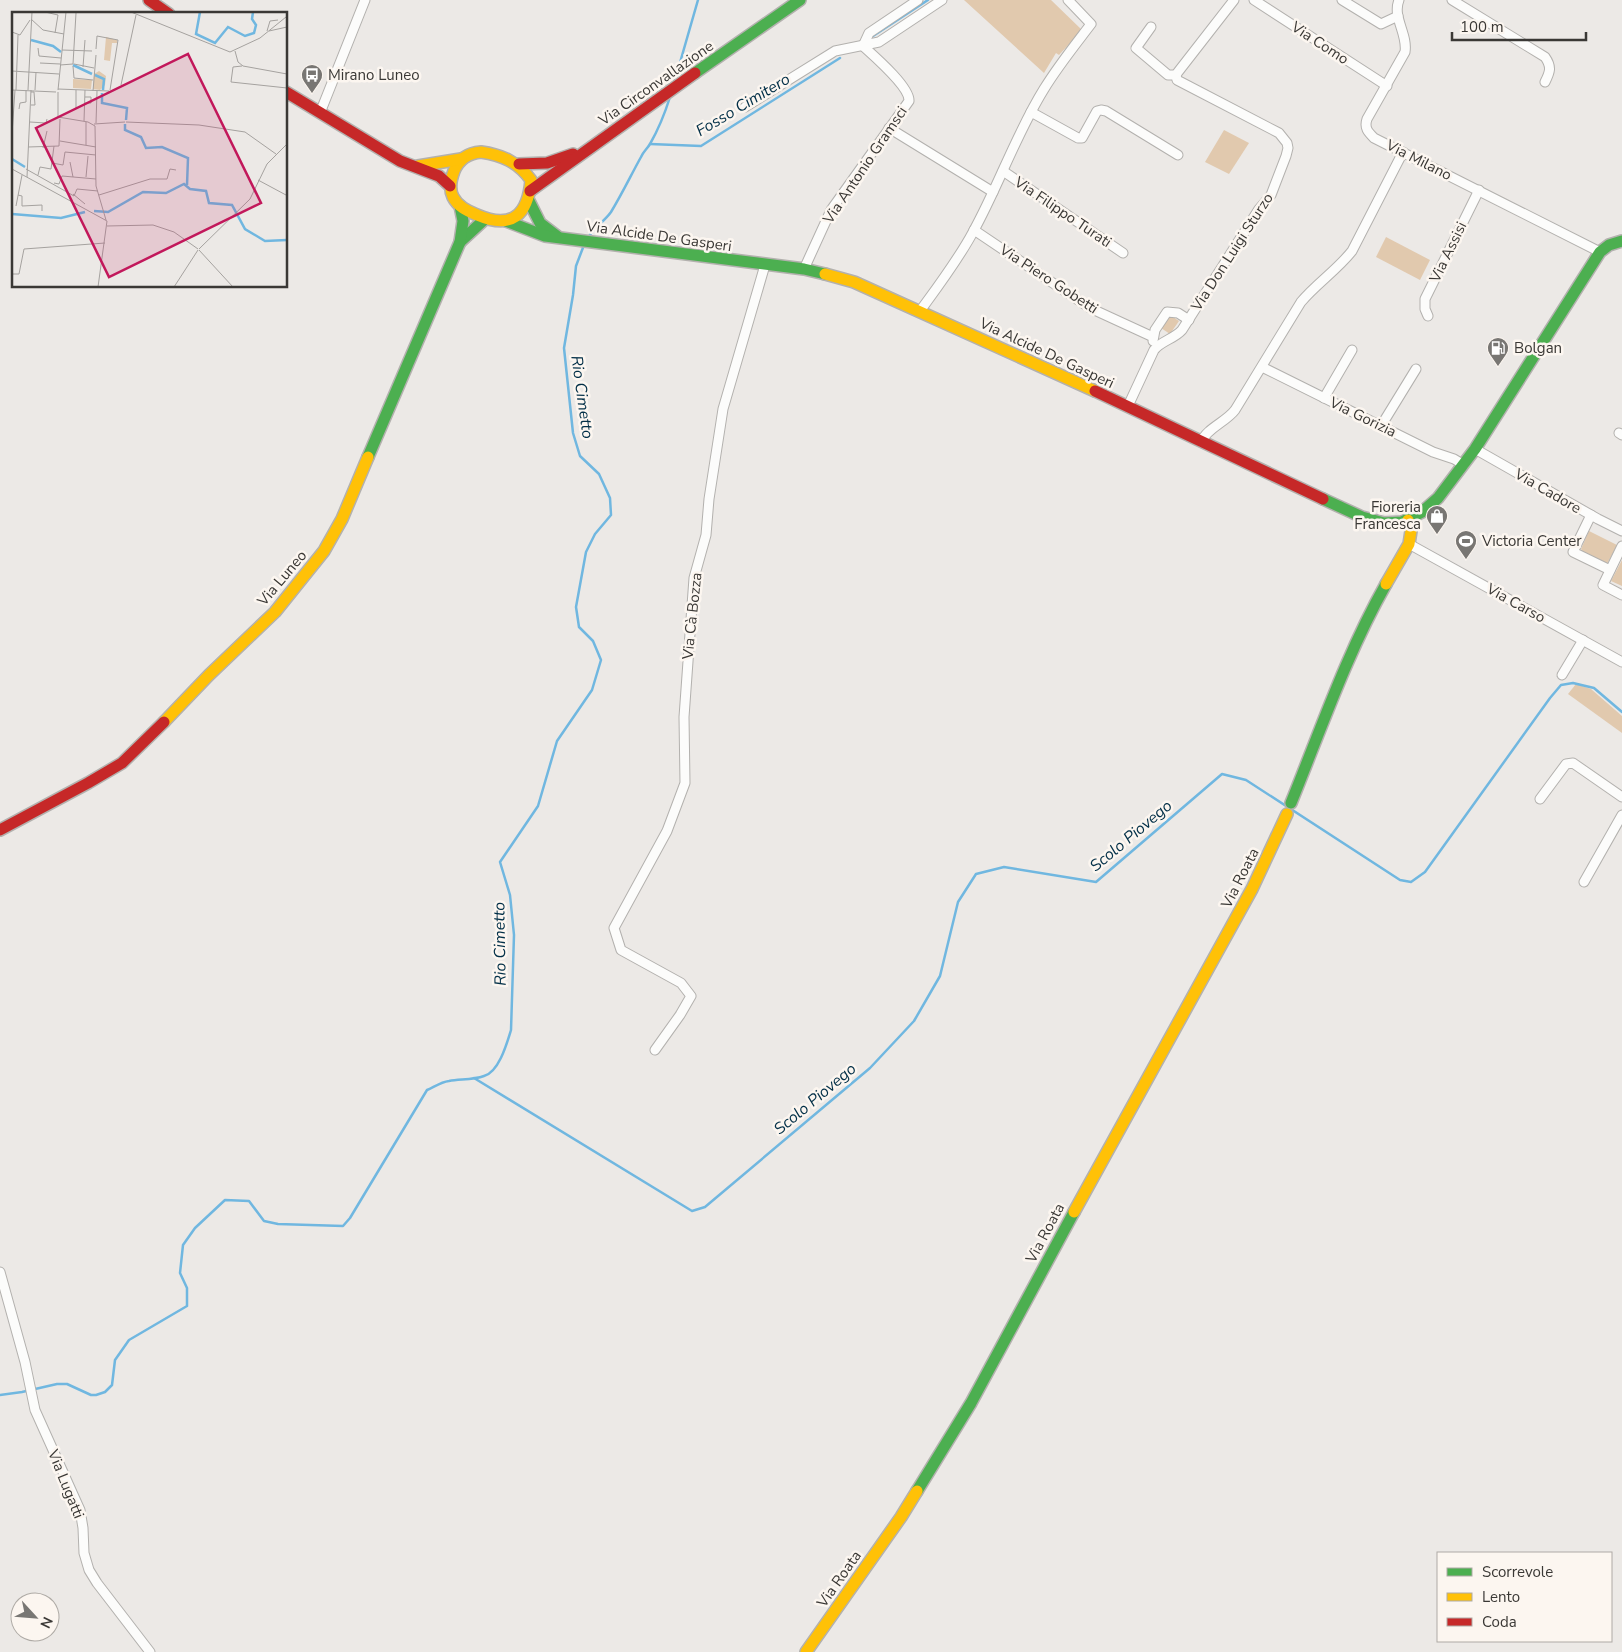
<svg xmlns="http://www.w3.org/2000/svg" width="1622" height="1652" font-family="'Nunito Sans',sans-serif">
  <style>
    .green { fill: #e1c9ae }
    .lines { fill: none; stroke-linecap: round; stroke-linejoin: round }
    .stream { stroke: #70b7e0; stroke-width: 2.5 }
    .street-casing { stroke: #b3b1ae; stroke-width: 11 }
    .fast-casing { stroke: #b3b1ae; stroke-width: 14 }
    .slow-casing { stroke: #b3b1ae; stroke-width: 14 }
    .jam-casing { stroke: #b3b1ae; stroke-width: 14 }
    .street { stroke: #fcfcfb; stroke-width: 9 }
    .fast { stroke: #4caf50; stroke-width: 11 }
    .slow { stroke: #ffc107; stroke-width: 11 }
    .jam { stroke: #c62828; stroke-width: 11 }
    .labels { text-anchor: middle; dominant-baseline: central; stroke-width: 5; stroke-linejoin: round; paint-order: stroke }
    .street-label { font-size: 15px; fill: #3a3835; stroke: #fcf6f0 }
    .poi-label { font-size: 15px; fill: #3a3835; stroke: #fcf6f0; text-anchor: start }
    .water-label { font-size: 16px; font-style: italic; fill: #022f47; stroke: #fcf6f0 }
    .inset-river { fill: none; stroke: #70b7e0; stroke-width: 2.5 }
    .inset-road { fill: none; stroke: #a5a29f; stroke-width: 1 }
    .view { fill: #c2185b; fill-opacity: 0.15; stroke: #c2185b; stroke-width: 2.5 }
    .inset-edge { fill: none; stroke: #3a3835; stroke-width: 2.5 }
  </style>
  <rect width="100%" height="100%" fill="#ece9e6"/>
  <!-- green -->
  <g class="green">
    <polygon points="964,0 1051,0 1082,30 1059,55 1056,53 1044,73"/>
    <polygon points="1224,130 1249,143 1229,174 1205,162"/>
    <polygon points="1386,237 1430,260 1420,280 1376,257"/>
    <polygon points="1170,315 1179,321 1170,334 1161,328"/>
    <polygon points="1589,531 1617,545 1607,564 1584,553 1581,549"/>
    <polygon points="1622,560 1622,586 1611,581"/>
    <polygon points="1576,684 1591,689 1622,716 1622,733 1568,694"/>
  </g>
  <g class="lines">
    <!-- stream -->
    <g class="stream">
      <polyline points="873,36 928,0"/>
      <polyline points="675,80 698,0"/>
      <polyline points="650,144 701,146 840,58"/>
      <path d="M588,238C593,228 604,222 611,212C622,194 631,175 641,157C643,152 647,149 650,144C658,130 665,113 670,97"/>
      <polyline points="474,1078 692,1211 705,1207 870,1068 914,1021 940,976 958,902 976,874 1004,867 1096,882 1222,774 1246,780 1400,880 1411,882 1425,872 1550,698 1561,685 1573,683 1594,688 1622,712"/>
      <path d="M0,1395L22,1392L57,1384H67L91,1395H96L105,1392L112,1385L115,1360L129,1340L187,1306V1288L180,1273L183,1245L195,1228L225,1200L249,1201L264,1221L278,1224L343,1226L350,1218L427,1090C434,1087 441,1082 449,1081C460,1079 473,1080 484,1076C499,1072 507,1043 511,1030L514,935L510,895L500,862L538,806L557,741L592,690L601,660L593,641L579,627L576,607L586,552L595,534L611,515L610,498L599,474L580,456L573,433L564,348L573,295L576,266L584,245"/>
    </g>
    <!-- street casing -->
    <g class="street-casing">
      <g id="street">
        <polyline points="1254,0 1387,86"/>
        <polyline points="1342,0 1381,24 1398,16"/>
        <path d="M1399,0C1392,17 1408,34 1405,52L1367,119C1364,128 1368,132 1374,138L1600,252"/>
        <path d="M1452,0L1545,57C1552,67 1550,72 1545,82"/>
        <polyline points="1151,27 1136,48 1168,75 1176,75"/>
        <polyline points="863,46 869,33 918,0"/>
        <polyline points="745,107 835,51 879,42 942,0"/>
        <polyline points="1031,112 1078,138 1082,138 1097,111 1101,110 1106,111 1178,155"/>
        <polyline points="320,113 365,0"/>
        <polyline points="889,128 993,192"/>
        <polyline points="1003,171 1123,253"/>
        <polyline points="974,230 1090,308 1153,337"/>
        <path d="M804,269L831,210L909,101C910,87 874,56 863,46"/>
        <path d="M920,311C939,285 958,260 973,232C999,185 1016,134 1044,89C1058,66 1075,45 1091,24L1068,0"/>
        <polyline points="1428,316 1425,309 1425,299 1479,190"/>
        <polyline points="1153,341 1155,330 1167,312 1178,313 1189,320"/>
        <polyline points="1262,367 1433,452 1454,459 1464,465"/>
        <polyline points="1324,398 1352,350"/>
        <path d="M1128,406L1154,350C1161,341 1174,339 1182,330L1259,209L1271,195L1286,156L1288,148L1287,143L1279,133L1177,80L1176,75L1178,72L1234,0"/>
        <polyline points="1381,426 1416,369"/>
        <polyline points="1619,433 1622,435"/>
        <path d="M1201,442C1207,428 1226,422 1235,410L1301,302C1316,284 1337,270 1352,251L1403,152"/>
        <polyline points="1475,449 1598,519 1622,531"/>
        <polyline points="1591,515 1573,552 1610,570"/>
        <polyline points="1409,544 1622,662"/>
        <polyline points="1622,546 1603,585 1622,595"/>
        <polyline points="1562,675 1583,640"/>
        <polyline points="1540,799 1566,764 1573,763 1622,797"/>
        <polyline points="1584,882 1622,815"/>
        <polyline points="655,1050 680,1015 691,996 681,983 621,950 614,928 667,831 685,783 684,717 694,578 706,535 709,499 723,409 765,265"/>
        <polyline points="0,1272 25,1362 35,1410 80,1510 83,1528 84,1553 89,1570 97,1583 150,1652"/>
      </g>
    </g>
    <!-- fast casing -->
    <g class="fast-casing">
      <g id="fast">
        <polyline points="695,73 800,0"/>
        <polyline points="529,201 540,223 557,236"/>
        <polyline points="506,221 545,236 804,269 825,274"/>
        <polyline points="460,242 485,219"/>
        <polyline points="368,457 460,242 463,221 460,206"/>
        <polyline points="1323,499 1362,517 1384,523 1402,522 1422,512 1438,498 1475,449 1600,252 1609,245 1622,241"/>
        <path d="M1291,803C1321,729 1347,653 1386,584"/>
        <polyline points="917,1491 971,1403 1074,1212"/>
      </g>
    </g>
    <!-- slow casing -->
    <g class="slow-casing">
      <g id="slow">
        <path d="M481,152C502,155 518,162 531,180C528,215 512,230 477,215C468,211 458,207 453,197C449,189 451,179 454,171C459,159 469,153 481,152Z"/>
        <polyline points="418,166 461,159"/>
        <polyline points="825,274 854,282 1095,391"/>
        <polyline points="1386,584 1409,544 1411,531 1408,520"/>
        <polyline points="164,722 209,675 275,612 324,551 342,519 368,457"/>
        <polyline points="1074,1212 1252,889 1287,814"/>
        <polyline points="806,1652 901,1517 917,1491"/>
      </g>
    </g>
    <!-- jam casing -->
    <g class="jam-casing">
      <g id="jam">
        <polyline points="149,0 169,14"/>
        <polyline points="286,92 400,161 439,176 450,186"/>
        <polyline points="519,164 547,163 573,154"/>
        <polyline points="530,191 695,73"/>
        <polyline points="1095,391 1323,499"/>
        <polyline points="0,830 88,783 122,763 164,722"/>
      </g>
    </g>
    <!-- street -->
    <use href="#street" class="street"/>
    <!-- fast -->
    <use href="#fast" class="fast"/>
    <!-- slow -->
    <use href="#slow" class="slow"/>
    <!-- jam -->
    <use href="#jam" class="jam"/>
  </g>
  <!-- icons -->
  <defs>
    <g id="bus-pin" transform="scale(1.125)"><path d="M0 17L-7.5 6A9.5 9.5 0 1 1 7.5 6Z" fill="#787673" stroke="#fcf6f0"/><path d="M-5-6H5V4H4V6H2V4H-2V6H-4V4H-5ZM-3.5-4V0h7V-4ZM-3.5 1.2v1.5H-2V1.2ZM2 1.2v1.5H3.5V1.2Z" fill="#fff"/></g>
    <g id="fuel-pin" transform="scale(1.125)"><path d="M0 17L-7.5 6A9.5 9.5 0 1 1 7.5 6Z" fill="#787673" stroke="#fcf6f0"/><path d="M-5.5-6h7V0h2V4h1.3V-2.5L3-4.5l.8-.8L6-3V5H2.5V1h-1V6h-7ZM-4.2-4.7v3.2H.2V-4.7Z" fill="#fff"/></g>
    <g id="shop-pin" transform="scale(1.125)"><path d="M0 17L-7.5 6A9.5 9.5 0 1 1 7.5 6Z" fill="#787673" stroke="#fcf6f0"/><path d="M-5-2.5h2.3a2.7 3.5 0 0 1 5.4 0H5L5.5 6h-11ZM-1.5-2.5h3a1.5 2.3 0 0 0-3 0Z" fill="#fff"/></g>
    <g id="stadium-pin" transform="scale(1.125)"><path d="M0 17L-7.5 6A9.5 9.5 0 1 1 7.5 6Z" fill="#787673" stroke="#fcf6f0"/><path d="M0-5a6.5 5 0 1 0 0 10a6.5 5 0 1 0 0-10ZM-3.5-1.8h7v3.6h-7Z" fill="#fff"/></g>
  </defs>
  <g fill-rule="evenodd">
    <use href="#bus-pin" x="312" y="75"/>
    <use href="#fuel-pin" x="1498" y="348"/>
    <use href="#shop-pin" x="1437" y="516"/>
    <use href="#stadium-pin" x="1466" y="541"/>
  </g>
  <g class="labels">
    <!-- street labels -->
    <g class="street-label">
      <text transform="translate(1320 43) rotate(33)">Via Como</text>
      <text transform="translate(656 83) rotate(-35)">Via Circonvallazione</text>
      <text transform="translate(1419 160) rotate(27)">Via Milano</text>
      <text transform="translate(865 165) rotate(-56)">Via Antonio Gramsci</text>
      <text transform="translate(1063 212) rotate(34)">Via Filippo Turati</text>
      <text transform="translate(659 236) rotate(8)">Via Alcide De Gasperi</text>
      <text transform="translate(1232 252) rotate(-57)">Via Don Luigi Sturzo</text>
      <text transform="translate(1448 252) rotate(-64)">Via Assisi</text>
      <text transform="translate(1049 279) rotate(33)">Via Piero Gobetti</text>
      <text transform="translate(1047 353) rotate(25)">Via Alcide De Gasperi</text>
      <text transform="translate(1363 417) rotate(26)">Via Gorizia</text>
      <text transform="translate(1548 491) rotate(30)">Via Cadore</text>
      <text transform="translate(282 578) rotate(-50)">Via Luneo</text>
      <text transform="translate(1516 603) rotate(29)">Via Carso</text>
      <text transform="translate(692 616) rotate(-84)">Via Cà Bozza</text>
      <text transform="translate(1240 878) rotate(-63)">Via Roata</text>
      <text transform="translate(1045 1233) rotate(-62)">Via Roata</text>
      <text transform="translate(66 1484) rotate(68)">Via Lugatti</text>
      <text transform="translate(839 1579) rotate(-55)">Via Roata</text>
    </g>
    <!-- poi labels -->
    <g class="poi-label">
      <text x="328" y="75">Mirano Luneo</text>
      <text x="1514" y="348">Bolgan</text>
      <text x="1421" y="507" text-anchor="end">Fioreria<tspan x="1421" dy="17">Francesca</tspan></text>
      <text x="1482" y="541">Victoria Center</text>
    </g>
    <!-- water labels -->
    <g class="water-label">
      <text transform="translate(743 105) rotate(-31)">Fosso Cimitero</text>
      <text transform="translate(582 397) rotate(82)">Rio Cimetto</text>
      <text transform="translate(1131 836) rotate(-40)">Scolo Piovego</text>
      <text transform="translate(500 944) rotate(-91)">Rio Cimetto</text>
      <text transform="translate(815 1099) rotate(-40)">Scolo Piovego</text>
    </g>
  </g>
  <!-- overview -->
  <g transform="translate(12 12)">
    <rect width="275" height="275" fill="#ece9e6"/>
    <path d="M94,25L105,28V31H100L98,49L92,48ZM87,59L94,64L93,73L88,78L81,77L82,62ZM61,67L80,68L79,77L61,76Z" fill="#e1c9ae"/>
    <path class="inset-river" d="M188,0L184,22L203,31L216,15L233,24L242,21L244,13L240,7L241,0M19,28L41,34L49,40M61,53L80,62M83,63L92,67L91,78M90,81V91L115,96L114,108M113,112V118L129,125L134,136L150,135L176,146L175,173M0,147L13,155M82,199L96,200L131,180L154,181L172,172L178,177L194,179L197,191L220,193L233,217L253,229L275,228M0,202L49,206L73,200"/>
    <path class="inset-road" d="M33,0L46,3L43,21M119,0L218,40L248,26L274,5M19,7L31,18L52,22M255,19L258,9L266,8M257,19L275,15M0,20L8,23L18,8M26,36L27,44L49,46M84,37L85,24L106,28L98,78M50,38L80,39M223,39L226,50L231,54L275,62M28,51L48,52M62,52L82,56M48,53L61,52L64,1M61,54L62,66L81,68M230,54L221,55L219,70L275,76M71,55L73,28M0,59L47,62M109,73L124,3M46,77L97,79M0,78L44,80M4,78L6,23M16,78L20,0M23,78L24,60M46,78L54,0M81,79L84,43M46,80V105L76,110L83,114L84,174L94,208M73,91H79V85H73M19,93H23L22,80H19M7,97L8,91L14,90V78M64,97V78M72,109L73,78M18,110L34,111L35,107M74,110V133M114,110L187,113L233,120L264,142M84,111L85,79M82,112L113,110M0,122L3,78M48,129L84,135M16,135L47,134L48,107M31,136L35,119M58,150L61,165M40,151L51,153L53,140L84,143M0,157L95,209L86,275M14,157L62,184M26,163L28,155L39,157L42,134M15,165L19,78M74,165L76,144M246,168L274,183M42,171L47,172L50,164L84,167M61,182L73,192M6,183L10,184V194L30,193V199M87,183L138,167H155L158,157L164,158M62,184L65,177L86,179M4,194L10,163M95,214L141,213L162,220L186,237M187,237L238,187L255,152L275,132M187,238L221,275M0,262H7L12,237L93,231M162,275L186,238"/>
    <path class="view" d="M176,42L249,191L97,265L24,116Z"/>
    <rect width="275" height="275" class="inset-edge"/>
  </g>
  <!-- legend -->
  <rect x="1437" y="1552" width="175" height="90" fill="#fcf6f0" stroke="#aeaaa5"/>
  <rect x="1447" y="1568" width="25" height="8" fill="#4caf50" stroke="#aeaaa5"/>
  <text x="1482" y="1577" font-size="15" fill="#3a3835">Scorrevole</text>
  <rect x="1447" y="1593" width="25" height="8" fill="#ffc107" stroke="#aeaaa5"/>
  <text x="1482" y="1602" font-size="15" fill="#3a3835">Lento</text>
  <rect x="1447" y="1618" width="25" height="8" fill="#c62828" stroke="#aeaaa5"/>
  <text x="1482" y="1627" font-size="15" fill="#3a3835">Coda</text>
  <!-- north arrow -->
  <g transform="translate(35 1617) rotate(116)"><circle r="24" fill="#fcf6f0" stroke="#aeaaa5"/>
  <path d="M0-4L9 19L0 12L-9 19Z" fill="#787673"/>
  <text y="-8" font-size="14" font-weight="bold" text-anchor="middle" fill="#3a3835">N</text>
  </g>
  <!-- scale -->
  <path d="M1452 32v8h134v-8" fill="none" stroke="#3a3835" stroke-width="2.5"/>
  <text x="1460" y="32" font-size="15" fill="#3a3835" stroke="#fcf6f0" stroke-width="4" paint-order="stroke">100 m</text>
</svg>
